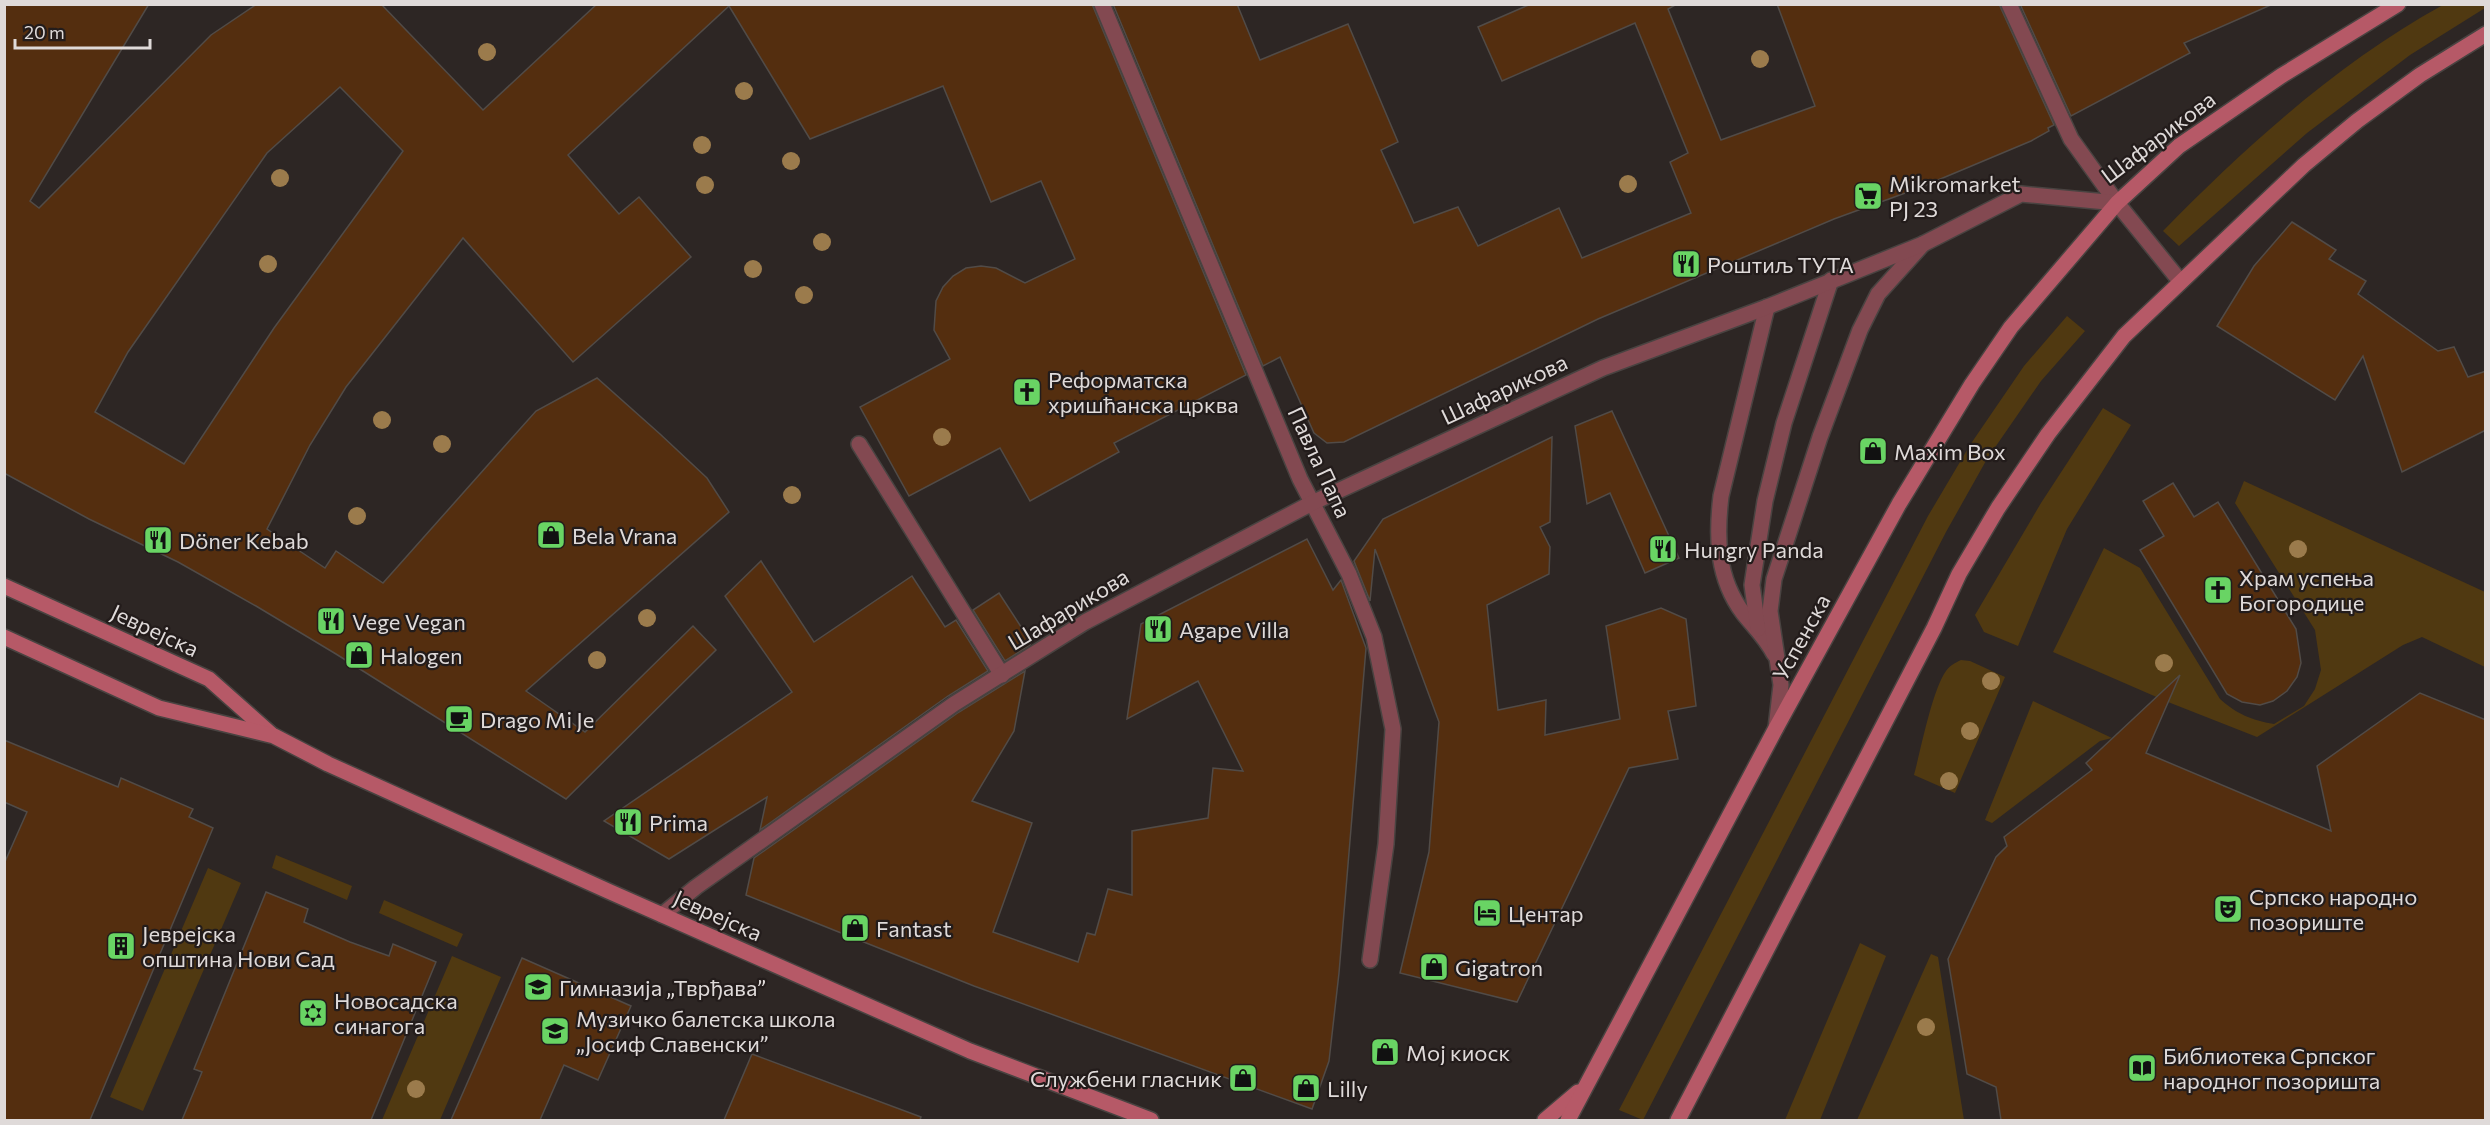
<svg xmlns="http://www.w3.org/2000/svg" width="2490" height="1125" font-family="Commissioner,sans-serif">
  <style>
    .green { fill: #503911 }
    .building { fill: #542e0f; stroke: #514b47; stroke-width: 1.5; fill-rule: evenodd }
    .lines { fill: none; stroke-linecap: round; stroke-linejoin: round }
    .service-casing { stroke: #494341; stroke-width: 18 }
    .minor-casing { stroke: #494341; stroke-width: 18 }
    .secondary-casing { stroke: #494341; stroke-width: 18 }
    .service { stroke: #834951; stroke-width: 15 }
    .minor { stroke: #834951; stroke-width: 15 }
    .secondary { stroke: #b65967; stroke-width: 15 }
    .tree { fill: #9b7b4c }
    .labels { text-anchor: middle; dominant-baseline: central; stroke-width: 4.5; stroke-linejoin: round; paint-order: stroke }
    .street-label { font-size: 22px; fill: #dfdad9; stroke: #231c1b }
    .poi-label { font-size: 22px; fill: #dfdad9; stroke: #231c1b; text-anchor: start }
  </style>
  <rect width="100%" height="100%" fill="#2d2624"/>
  <!-- green -->
  <g class="green">
    <path d="M2443,5H2485V8L2410,55L2307,133L2179,246L2163,231C2245,147 2340,61 2443,5Z"/>
    <polygon points="2067,316 2085,331 2041,381 1987,459 1946,532 1643,1120 1619,1110 1928,516 1970,445 2024,366"/>
    <polygon points="2103,408 2131,425 2067,529 2018,646 1984,632 1975,615 2041,503"/>
    <path d="M2244,481L2485,592V667L2422,637L2403,645L2257,737L2168,702L2053,652L2104,548L2140,568L2220,699C2237,714 2251,720 2274,724L2304,706L2315,689L2321,670L2315,630L2235,503Z"/>
    <path d="M1961,660L1970,661L2005,677L1955,793L1914,775C1921,749 1932,691 1946,671C1950,665 1955,663 1961,660Z"/>
    <polygon points="2033,701 2112,738 2100,741 1992,823 1985,820"/>
    <polygon points="276,855 352,886 347,900 272,868"/>
    <polygon points="208,868 241,883 143,1111 110,1097"/>
    <polygon points="384,900 463,934 457,947 379,913"/>
    <polygon points="1860,943 1886,956 1820,1120 1785,1120"/>
    <polygon points="1931,954 1938,957 1964,1120 1857,1120"/>
    <polygon points="452,956 501,977 440,1120 382,1120"/>
  </g>
  <!-- building -->
  <g class="building">
    <path d="M4,4H149L30,201L39,208L211,35L257,4H381L483,110L597,4H1092L1246,375L1114,443L1119,452L1030,501L1000,448L909,496L860,407L950,359L934,330L936,301L943,287L953,276L966,268L981,266L996,268L1025,283L1075,259L1041,181L991,202L943,86L810,139L729,6L568,155L619,214L639,197L691,257L573,362L463,238L346,387L310,445L267,529L325,568L336,551L383,583L536,411L597,378L660,434L707,478L729,512L526,691L585,732L693,626L716,650L566,799L336,654L256,606L178,562L89,519L4,473ZM340,87L403,151L274,328L184,464L95,412L128,352L267,153Z"/>
    <polygon points="1113,4 1237,4 1260,60 1348,24 1398,142 1381,150 1414,223 1458,207 1478,246 1559,208 1582,258 1691,213 1670,162 1688,153 1635,23 1502,81 1478,27 1531,4 1677,4 1668,9 1721,140 1815,106 1777,4 1999,4 2054,125 2048,128 2049,131 2031,141 1919,188 1834,219 1598,319 1344,442 1327,443 1314,433 1280,357 1263,366"/>
    <polygon points="2020,4 2273,4 2184,43 2190,53 2071,116"/>
    <polygon points="2292,222 2336,250 2329,259 2366,281 2358,294 2438,351 2454,347 2468,377 2486,371 2486,430 2402,472 2363,356 2335,400 2217,326 2254,266"/>
    <polygon points="1612,411 1679,558 1645,573 1610,493 1587,504 1575,426"/>
    <polygon points="1552,437 1550,522 1540,527 1550,547 1549,574 1487,605 1498,710 1546,700 1545,735 1620,719 1606,626 1661,608 1686,619 1696,706 1668,711 1678,759 1629,768 1517,1002 1400,973 1429,852 1439,722 1375,549 1370,601 1354,561 1383,519"/>
    <polygon points="2173,483 2194,517 2218,502 2296,629 2301,663 2297,677 2287,691 2273,701 2260,705 2242,702 2227,694 2140,550 2164,536 2143,501"/>
    <polygon points="1307,539 1333,590 1341,580 1366,648 1339,973 1329,1061 1312,1109 974,986 746,895 754,858 959,712 1025,671 1014,731 972,801 1032,823 993,932 1078,962 1087,933 1095,935 1108,889 1132,895 1132,831 1208,818 1213,768 1243,771 1198,681 1127,719 1141,624"/>
    <polygon points="761,561 814,642 912,576 945,627 956,620 988,671 948,696 760,830 767,797 669,859 604,821 792,692 725,596"/>
    <polygon points="999,593 1031,642 1030,645 1005,661 973,610"/>
    <polygon points="2180,675 2146,753 2331,831 2317,766 2420,693 2486,720 2486,1120 2001,1120 1996,1087 1967,1074 1948,959 1996,857 2007,846 2004,837 2092,770 2086,763"/>
    <polygon points="4,740 118,787 121,778 193,809 189,817 213,828 90,1120 4,1120 4,864 27,812 4,802"/>
    <polygon points="266,892 308,909 304,922 350,942 389,956 393,944 436,962 371,1120 182,1120 202,1072 194,1069"/>
    <polygon points="522,958 631,1006 598,1080 564,1065 540,1120 451,1120"/>
    <polygon points="752,1054 921,1117 920,1120 724,1120"/>
  </g>
  <g class="lines">
    <!-- service casing -->
    <g class="service-casing">
      <g id="service">
        <path d="M1767,307L1721,496C1716,538 1717,578 1743,613C1754,627 1766,638 1774,654"/>
        <polyline points="859,444 1002,675"/>
        <polyline points="1758,629 1752,585 1765,501 1784,423 1831,280"/>
        <polyline points="1776,728 1781,685 1770,611 1774,579 1820,437 1860,330 1878,294 1923,244"/>
      </g>
    </g>
    <!-- minor casing -->
    <g class="minor-casing">
      <g id="minor">
        <polyline points="1102,4 1300,479 1349,574 1374,637 1393,729 1386,844 1370,960"/>
        <polyline points="2009,4 2071,139 2117,203 2180,281"/>
        <polyline points="662,915 696,887 954,704 1085,622 1312,503 1603,368 1767,307 1923,244 2021,194 2117,203"/>
      </g>
    </g>
    <!-- secondary casing -->
    <g class="secondary-casing">
      <g id="secondary">
        <polyline points="4,586 209,679 271,734"/>
        <polyline points="4,637 159,708 274,736 328,764 608,891 970,1051 1151,1120"/>
        <polyline points="1545,1120 1578,1092"/>
        <polyline points="1568,1120 1776,728 1899,504 1972,384 2011,327 2117,203 2179,146 2281,76 2398,4"/>
        <polyline points="1678,1120 1934,628 1959,574 1998,508 2048,434 2124,336 2304,165 2357,121 2420,75 2486,34"/>
      </g>
    </g>
    <!-- service -->
    <use href="#service" class="service"/>
    <!-- minor -->
    <use href="#minor" class="minor"/>
    <!-- secondary -->
    <use href="#secondary" class="secondary"/>
  </g>
  <!-- trees -->
  <g class="tree">
    <circle cx="487" cy="52" r="9"/>
    <circle cx="1760" cy="59" r="9"/>
    <circle cx="744" cy="91" r="9"/>
    <circle cx="702" cy="145" r="9"/>
    <circle cx="791" cy="161" r="9"/>
    <circle cx="280" cy="178" r="9"/>
    <circle cx="1628" cy="184" r="9"/>
    <circle cx="705" cy="185" r="9"/>
    <circle cx="822" cy="242" r="9"/>
    <circle cx="268" cy="264" r="9"/>
    <circle cx="753" cy="269" r="9"/>
    <circle cx="804" cy="295" r="9"/>
    <circle cx="382" cy="420" r="9"/>
    <circle cx="942" cy="437" r="9"/>
    <circle cx="442" cy="444" r="9"/>
    <circle cx="792" cy="495" r="9"/>
    <circle cx="357" cy="516" r="9"/>
    <circle cx="2298" cy="549" r="9"/>
    <circle cx="647" cy="618" r="9"/>
    <circle cx="597" cy="660" r="9"/>
    <circle cx="2164" cy="663" r="9"/>
    <circle cx="1991" cy="681" r="9"/>
    <circle cx="1970" cy="731" r="9"/>
    <circle cx="1949" cy="781" r="9"/>
    <circle cx="1926" cy="1027" r="9"/>
    <circle cx="416" cy="1089" r="9"/>
  </g>
  <!-- icons -->
  <defs>
    <g id="supermarket-square" transform="scale(1.5)"><rect x="-9" y="-9" width="18" height="18" rx="4" fill="#69d464" stroke="#231c1b"/><path d="M-6-5.5h2.5l.6 2H6L4.5 2H-2.5L-4.4-4H-6ZM-1.5 3.2a1.3 1.3 0 1 0 .1 0ZM3 3.2a1.3 1.3 0 1 0 .1 0Z" fill="#111"/></g>
    <g id="restaurant-square" transform="scale(1.5)"><rect x="-9" y="-9" width="18" height="18" rx="4" fill="#69d464" stroke="#231c1b"/><path d="M-5-6h1v4h1v-4h1v4h1v-4h1v5L-1.5 .5V6h-2V.5L-5-1ZM5-6V6H3V1.5H1.5Q1.5-4 5-6Z" fill="#111"/></g>
    <g id="church-square" transform="scale(1.5)"><rect x="-9" y="-9" width="18" height="18" rx="4" fill="#69d464" stroke="#231c1b"/><path d="M-1.2-6h2.4v3.5h3.3v2.4h-3.3V6h-2.4V-.1h-3.3v-2.4h3.3Z" fill="#111"/></g>
    <g id="shop-square" transform="scale(1.5)"><rect x="-9" y="-9" width="18" height="18" rx="4" fill="#69d464" stroke="#231c1b"/><path d="M-5-2.5h2.3a2.7 3.5 0 0 1 5.4 0H5L5.5 6h-11ZM-1.5-2.5h3a1.5 2.3 0 0 0-3 0Z" fill="#111"/></g>
    <g id="cafe-square" transform="scale(1.5)"><rect x="-9" y="-9" width="18" height="18" rx="4" fill="#69d464" stroke="#231c1b"/><path d="M-5.5-4.5H6V0H3Q3 3.5 0 3.5H-2.5Q-5.5 3.5-5.5 0ZM3-3.2v2h1.7v-2ZM-6 4.5H4V6H-6Z" fill="#111"/></g>
    <g id="theatre-square" transform="scale(1.5)"><rect x="-9" y="-9" width="18" height="18" rx="4" fill="#69d464" stroke="#231c1b"/><path d="M-5-5.5Q0-4 5-5.5V0Q5 5 0 6Q-5 5-5 0ZM-3.3-2.5H-1v1.5H-3.3ZM1-2.5H3.3v1.5H1ZM-2.8 1Q0 5.5 2.8 1Z" fill="#111"/></g>
    <g id="hotel-square" transform="scale(1.5)"><rect x="-9" y="-9" width="18" height="18" rx="4" fill="#69d464" stroke="#231c1b"/><path d="M-6-4.5h1.5V1H6V5H4.5V3h-9V5H-6ZM-4 0a1.8 1.8 0 1 1 3.6 0ZM.5 0V-2.5h3Q6-2.5 6 0Z" fill="#111"/></g>
    <g id="building-square" transform="scale(1.5)"><rect x="-9" y="-9" width="18" height="18" rx="4" fill="#69d464" stroke="#231c1b"/><path d="M-4-6H4V6H1V3H-1V6H-4ZM-2.5-4.3h1.7v1.8h-1.7ZM.8-4.3h1.7v1.8H.8ZM-2.5-1h1.7V.8h-1.7ZM.8-1h1.7V.8H.8Z" fill="#111"/></g>
    <g id="school-square" transform="scale(1.5)"><rect x="-9" y="-9" width="18" height="18" rx="4" fill="#69d464" stroke="#231c1b"/><path d="M0-5L7-2L0 1L-7-2ZM-4 1L0 2.5L4 1V4Q0 6-4 4Z" fill="#111"/></g>
    <g id="synagogue-square" transform="scale(1.5)"><rect x="-9" y="-9" width="18" height="18" rx="4" fill="#69d464" stroke="#231c1b"/><path d="M0-6.5L5.6 3.2H-5.6ZM0 6.5L5.6-3.2H-5.6Z" fill="#111"/></g>
    <g id="library-square" transform="scale(1.5)"><rect x="-9" y="-9" width="18" height="18" rx="4" fill="#69d464" stroke="#231c1b"/><path d="M-6-4Q-3-5.5-.7-3.5V5Q-3 3-6 4ZM6-4Q3-5.5 .7-3.5V5Q3 3 6 4Z" fill="#111"/></g>
  </defs>
  <g fill-rule="evenodd">
    <use href="#supermarket-square" x="1868" y="196"/>
    <use href="#restaurant-square" x="1686" y="264"/>
    <use href="#church-square" x="1027" y="392"/>
    <use href="#shop-square" x="1873" y="451"/>
    <use href="#shop-square" x="551" y="535"/>
    <use href="#restaurant-square" x="158" y="540"/>
    <use href="#restaurant-square" x="1663" y="549"/>
    <use href="#church-square" x="2218" y="590"/>
    <use href="#restaurant-square" x="331" y="621"/>
    <use href="#restaurant-square" x="1158" y="629"/>
    <use href="#shop-square" x="359" y="655"/>
    <use href="#cafe-square" x="459" y="719"/>
    <use href="#restaurant-square" x="628" y="822"/>
    <use href="#theatre-square" x="2228" y="909"/>
    <use href="#hotel-square" x="1487" y="913"/>
    <use href="#shop-square" x="855" y="928"/>
    <use href="#building-square" x="121" y="946"/>
    <use href="#shop-square" x="1434" y="967"/>
    <use href="#school-square" x="538" y="987"/>
    <use href="#synagogue-square" x="313" y="1013"/>
    <use href="#school-square" x="555" y="1031"/>
    <use href="#shop-square" x="1385" y="1052"/>
    <use href="#library-square" x="2142" y="1068"/>
    <use href="#shop-square" x="1243" y="1078"/>
    <use href="#shop-square" x="1306" y="1088"/>
  </g>
  <g class="labels">
    <!-- street labels -->
    <g class="street-label">
      <text transform="translate(2158 137) rotate(-37)">Шафарикова</text>
      <text transform="translate(1504 389) rotate(-25)">Шафарикова</text>
      <text transform="translate(1320 462) rotate(65)">Павла Папа</text>
      <text transform="translate(1068 609) rotate(-31)">Шафарикова</text>
      <text transform="translate(155 630) rotate(25)">Јеврејска</text>
      <text transform="translate(1801 637) rotate(-61)">Успенска</text>
      <text transform="translate(718 915) rotate(24)">Јеврејска</text>
    </g>
    <!-- poi labels -->
    <g class="poi-label">
      <text x="1889" y="183">Mikromarket<tspan x="1889" dy="25">PJ 23</tspan></text>
      <text x="1707" y="264">Роштиљ ТУТА</text>
      <text x="1048" y="379">Реформатска<tspan x="1048" dy="25">хришћанска црква</tspan></text>
      <text x="1894" y="451">Maxim Box</text>
      <text x="572" y="535">Bela Vrana</text>
      <text x="179" y="540">Döner Kebab</text>
      <text x="1684" y="549">Hungry Panda</text>
      <text x="2239" y="577">Храм успења<tspan x="2239" dy="25">Богородице</tspan></text>
      <text x="352" y="621">Vege Vegan</text>
      <text x="1179" y="629">Agape Villa</text>
      <text x="380" y="655">Halogen</text>
      <text x="480" y="719">Drago Mi Je</text>
      <text x="649" y="822">Prima</text>
      <text x="2249" y="896">Српско народно<tspan x="2249" dy="25">позориште</tspan></text>
      <text x="1508" y="913">Центар</text>
      <text x="876" y="928">Fantast</text>
      <text x="142" y="933">Јеврејска<tspan x="142" dy="25">општина Нови Сад</tspan></text>
      <text x="1455" y="967">Gigatron</text>
      <text x="559" y="987">Гимназија „Тврђава”</text>
      <text x="334" y="1000">Новосадска<tspan x="334" dy="25">синагога</tspan></text>
      <text x="576" y="1018">Музичко балетска школа<tspan x="576" dy="25">„Јосиф Славенски”</tspan></text>
      <text x="1406" y="1052">Мој киоск</text>
      <text x="2163" y="1055">Библиотека Српског<tspan x="2163" dy="25">народног позоришта</tspan></text>
      <text x="1222" y="1078" text-anchor="end">Службени гласник</text>
      <text x="1327" y="1088">Lilly</text>
    </g>
  </g>
  <!-- border -->
  <rect width="2490" height="1125" fill="none" stroke="#dfdad9" stroke-width="12"/>
  <!-- scale -->
  <path d="M15 39v9h135v-9" fill="none" stroke="#dfdad9" stroke-width="3"/>
  <text x="24" y="39" font-size="18" fill="#dfdad9" stroke="#231c1b" stroke-width="4.5" paint-order="stroke">20 m</text>
</svg>
